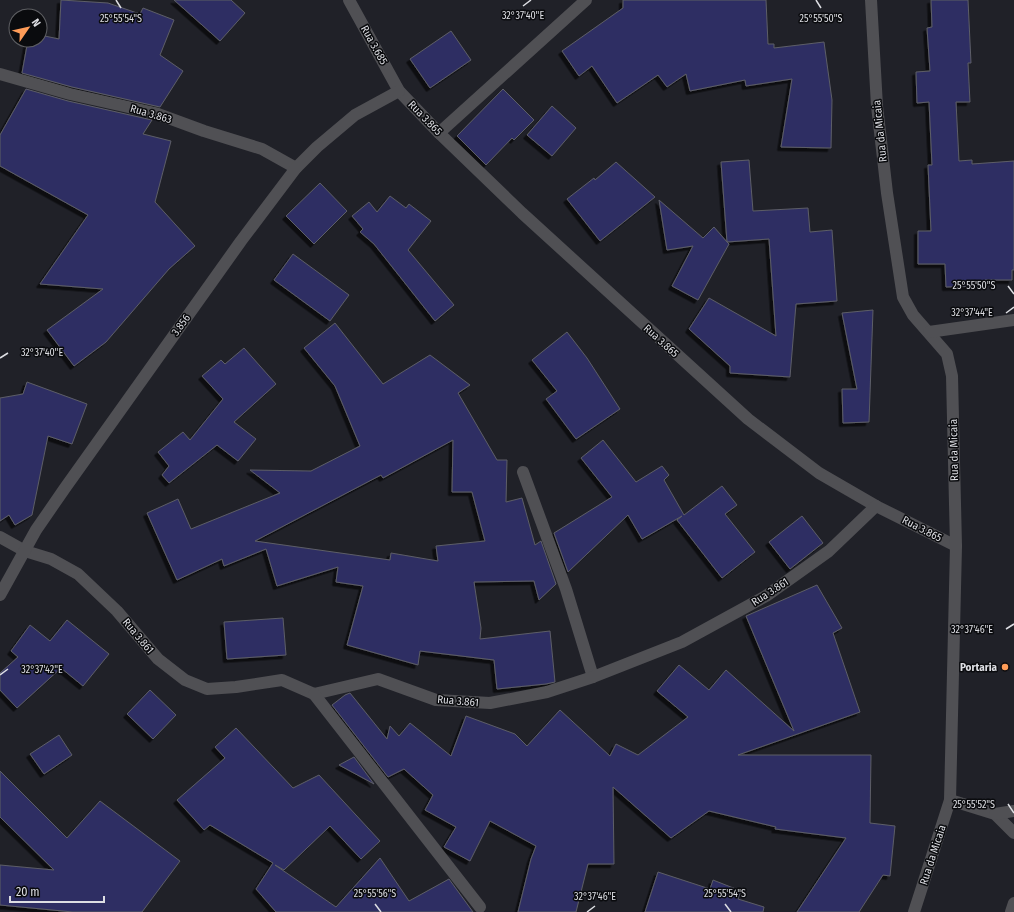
<svg xmlns="http://www.w3.org/2000/svg" width="1014" height="912" font-family="'Fira Sans Condensed',sans-serif">
  <style>
    .building { fill: #2f2f63; stroke: #5d5e67; fill-rule: evenodd; filter: url(#shadow) }
    .lines { fill: none; stroke-linecap: round; stroke-linejoin: round }
    .minor { stroke: #505054; stroke-width: 12 }
    .ticks { fill: none; stroke: #dddee3; stroke-width: 1.5 }
    .poi-dot { fill: #fe9c58; stroke: #0a0b0e; stroke-width: 1.5 }
    .labels { text-anchor: middle; dominant-baseline: central; stroke-width: 3; stroke-linejoin: round; paint-order: stroke }
    .street-label { font-size: 11px; fill: #dddee3; stroke: #0a0b0e }
    .poi-label { font-size: 11px; font-weight: bold; fill: #dddee3; stroke: #0a0b0e; text-anchor: end }
    .ticks-label { font-size: 10px; text-anchor: middle; fill: #dddee3; stroke: #0a0b0e; stroke-width: 3; stroke-linejoin: round; paint-order: stroke }
  </style>
  <defs>
    <filter id="shadow"><feDropShadow dx="-3.5" dy="3.5" stdDeviation="0" flood-color="#0009"/></filter>
  </defs>
  <rect width="100%" height="100%" fill="#202128"/>
  <!-- building -->
  <g class="building">
    <polygon points="61,0 108,3 140,14 143,8 174,20 160,55 183,71 160,107 72,87 22,73 28,40 40,40 40,35 59,39"/>
    <polygon points="174,0 231,0 245,13 220,41"/>
    <polygon points="623,0 766,0 768,44 774,44 774,48 824,42 832,100 831,148 781,147 792,79 746,86 745,80 690,91 686,74 667,87 658,75 617,103 592,66 579,76 562,51 623,8"/>
    <polygon points="931,0 968,0 971,63 968,63 970,102 956,102 959,161 972,160 972,164 1014,161 1014,270 1012,270 1012,280 985,280 985,286 946,287 945,264 918,264 918,231 931,231 928,165 932,165 929,102 917,103 916,72 930,71 927,28 932,27"/>
    <polygon points="451,31 471,60 430,88 410,59"/>
    <polygon points="26,89 68,101 152,120 143,134 171,141 155,202 195,246 169,269 106,342 74,366 47,330 103,289 40,284 88,215 0,166 0,135"/>
    <polygon points="503,89 534,120 514,140 512,138 486,165 457,136"/>
    <polygon points="552,106 576,128 552,156 527,135"/>
    <polygon points="749,160 753,211 808,208 810,232 832,230 837,301 796,304 790,377 730,373 730,366 689,329 709,298 776,336 769,239 727,242 729,244 698,300 672,286 693,246 667,250 659,200 703,238 714,227 727,242 721,162"/>
    <polygon points="616,162 655,197 600,241 567,199 594,178 595,180"/>
    <polygon points="320,183 347,211 314,244 286,216"/>
    <polygon points="390,196 406,208 409,204 431,221 408,250 454,305 435,321 374,244 360,232 363,229 352,216 369,202 377,212"/>
    <polygon points="293,254 349,295 330,321 274,280"/>
    <polygon points="873,310 869,422 843,423 842,389 857,389 842,313"/>
    <path d="M335,323L383,384L430,355L470,385L458,393L497,460H507L506,502L522,498L535,545L541,541L556,584L539,600L534,581L474,582L481,628L480,639L550,631L555,682L546,684L497,689L494,660L420,651L418,665L347,645L363,586L336,582L338,567L277,586L266,549L224,566L222,559L177,580L147,513L178,499L191,529L280,493L250,470L311,471L360,446L335,386L304,348ZM453,440L452,492H472L485,541L436,546L438,561L391,553L390,560L255,541L381,475L383,478Z"/>
    <polygon points="567,332 587,358 620,409 576,439 546,399 557,391 532,360"/>
    <polygon points="244,348 276,384 234,422 256,439 238,461 217,445 169,483 162,475 169,466 158,452 183,432 190,440 223,399 202,376 221,360 225,364"/>
    <polygon points="27,382 87,404 72,444 48,436 32,515 15,525 9,515 0,521 0,398 23,394"/>
    <polygon points="603,440 636,482 662,466 669,475 664,480 684,515 722,486 737,505 725,514 755,552 722,578 677,520 682,516 642,539 628,515 568,572 554,533 612,497 581,458"/>
    <polygon points="802,516 823,543 790,569 769,542"/>
    <polygon points="817,585 842,628 833,633 860,712 738,755 871,755 870,823 895,826 890,876 883,875 859,912 797,912 846,838 775,829 776,827 709,811 671,838 613,787 614,864 588,864 576,912 518,912 531,859 536,846 490,821 470,861 444,847 456,827 425,810 433,795 404,769 388,777 332,705 345,695 350,693 387,739 390,726 399,736 410,723 451,756 466,716 515,734 527,746 560,710 610,756 616,744 638,755 688,717 657,691 679,665 709,690 726,670 794,731 746,616"/>
    <polygon points="283,618 286,655 227,659 224,622"/>
    <polygon points="67,620 109,654 83,686 61,668 17,708 0,690 0,673 18,657 11,651 30,625 50,641"/>
    <polygon points="150,690 176,715 153,739 127,714"/>
    <polygon points="236,728 293,788 319,775 380,841 361,859 330,826 284,870 275,865 336,907 380,858 409,901 449,879 473,912 276,912 256,889 273,863 210,825 204,830 177,800 225,758 215,747"/>
    <polygon points="59,735 72,755 44,774 30,754"/>
    <polygon points="354,757 374,784 339,765"/>
    <polygon points="0,771 67,838 100,801 180,861 142,912 73,912 0,905 0,865 54,870 0,817"/>
    <polygon points="658,872 710,889 713,880 741,891 738,899 764,907 763,912 645,912"/>
  </g>
  <g class="lines">
    <!-- minor -->
    <g class="minor">
      <polyline points="349,0 399,91 439,133 522,213 748,419 819,473 876,506 956,546"/>
      <polyline points="871,0 877,106 887,193 903,297 913,315 947,354 952,376 956,546 950,800 914,912"/>
      <polyline points="0,74 70,94 155,113 204,131 262,149 296,168"/>
      <polyline points="439,133 586,0"/>
      <polyline points="929,332 1014,320"/>
      <polyline points="523,472 566,589 593,677"/>
      <polyline points="0,537 25,551 51,559 78,574 117,611 158,659 185,680 207,689 236,687 282,680 314,694 378,679 436,700 490,703 547,692 593,677 682,642 766,596 829,551 876,506"/>
      <polyline points="0,595 36,530 65,488 241,241 296,168 317,147 355,115 399,91"/>
      <polyline points="314,694 480,907"/>
      <polyline points="950,800 995,814 1014,833"/>
      <polyline points="995,814 1014,811"/>
      <polyline points="1011,912 1014,903"/>
    </g>
  </g>
  <!-- ticks -->
  <path class="ticks" d="M116,0L121,8M816,0L821,8M523,6L531,0M1008,286L1014,294M1006,313L1014,307M0,358L8,353M1006,629L1014,624M0,675L8,669M1008,804L1014,813M375,904L381,912M725,904L731,912M587,912L595,906"/>
  <!-- markers -->
  <circle class="poi-dot" cx="1005" cy="667" r="4"/>
  <g class="labels">
    <!-- street labels -->
    <g class="street-label">
      <text transform="translate(374 45) rotate(61)">Rua 3.685</text>
      <text transform="translate(151 114) rotate(16)">Rua 3.863</text>
      <text transform="translate(425 118) rotate(46)">Rua 3.865</text>
      <text transform="translate(880 131) rotate(-96)">Rua da Micaia</text>
      <text transform="translate(181 325) rotate(-54)">3.856</text>
      <text transform="translate(661 341) rotate(42)">Rua 3.865</text>
      <text transform="translate(954 450) rotate(-91)">Rua da Micaia</text>
      <text transform="translate(922 529) rotate(27)">Rua 3.865</text>
      <text transform="translate(770 592) rotate(-33)">Rua 3.861</text>
      <text transform="translate(138 636) rotate(50)">Rua 3.861</text>
      <text transform="translate(458 701) rotate(5)">Rua 3.861</text>
      <text transform="translate(933 855) rotate(-72)">Rua da Micaia</text>
    </g>
    <!-- poi labels -->
    <g class="poi-label">
      <text x="997" y="667">Portaria</text>
    </g>
  </g>
  <g class="ticks-label">
    <text x="523" y="19">32°37'40"E</text>
    <text x="121" y="22">25°55'54"S</text>
    <text x="821" y="22">25°55'50"S</text>
    <text x="974" y="289">25°55'50"S</text>
    <text x="972" y="316">32°37'44"E</text>
    <text x="42" y="356">32°37'40"E</text>
    <text x="972" y="633">32°37'46"E</text>
    <text x="42" y="673">32°37'42"E</text>
    <text x="974" y="808">25°55'52"S</text>
    <text x="375" y="897">25°55'56"S</text>
    <text x="725" y="897">25°55'54"S</text>
    <text x="595" y="900">32°37'46"E</text>
  </g>
  <!-- north arrow -->
  <g transform="translate(28 28) rotate(56)"><circle r="19" fill="#0a0b0e" stroke="#5e5f63"/>
  <path d="M0-3L7 15L0 10L-7 15Z" fill="#fe9c58"/>
  <text y="-6" font-size="11" font-weight="bold" text-anchor="middle" fill="#dddee3">N</text>
  </g>
  <!-- scale -->
  <path d="M10 896v6h94v-6" fill="none" stroke="#dddee3" stroke-width="2"/>
  <text x="16" y="896" font-size="12" fill="#dddee3" stroke="#0a0b0e" stroke-width="3" paint-order="stroke">20 m</text>
</svg>
